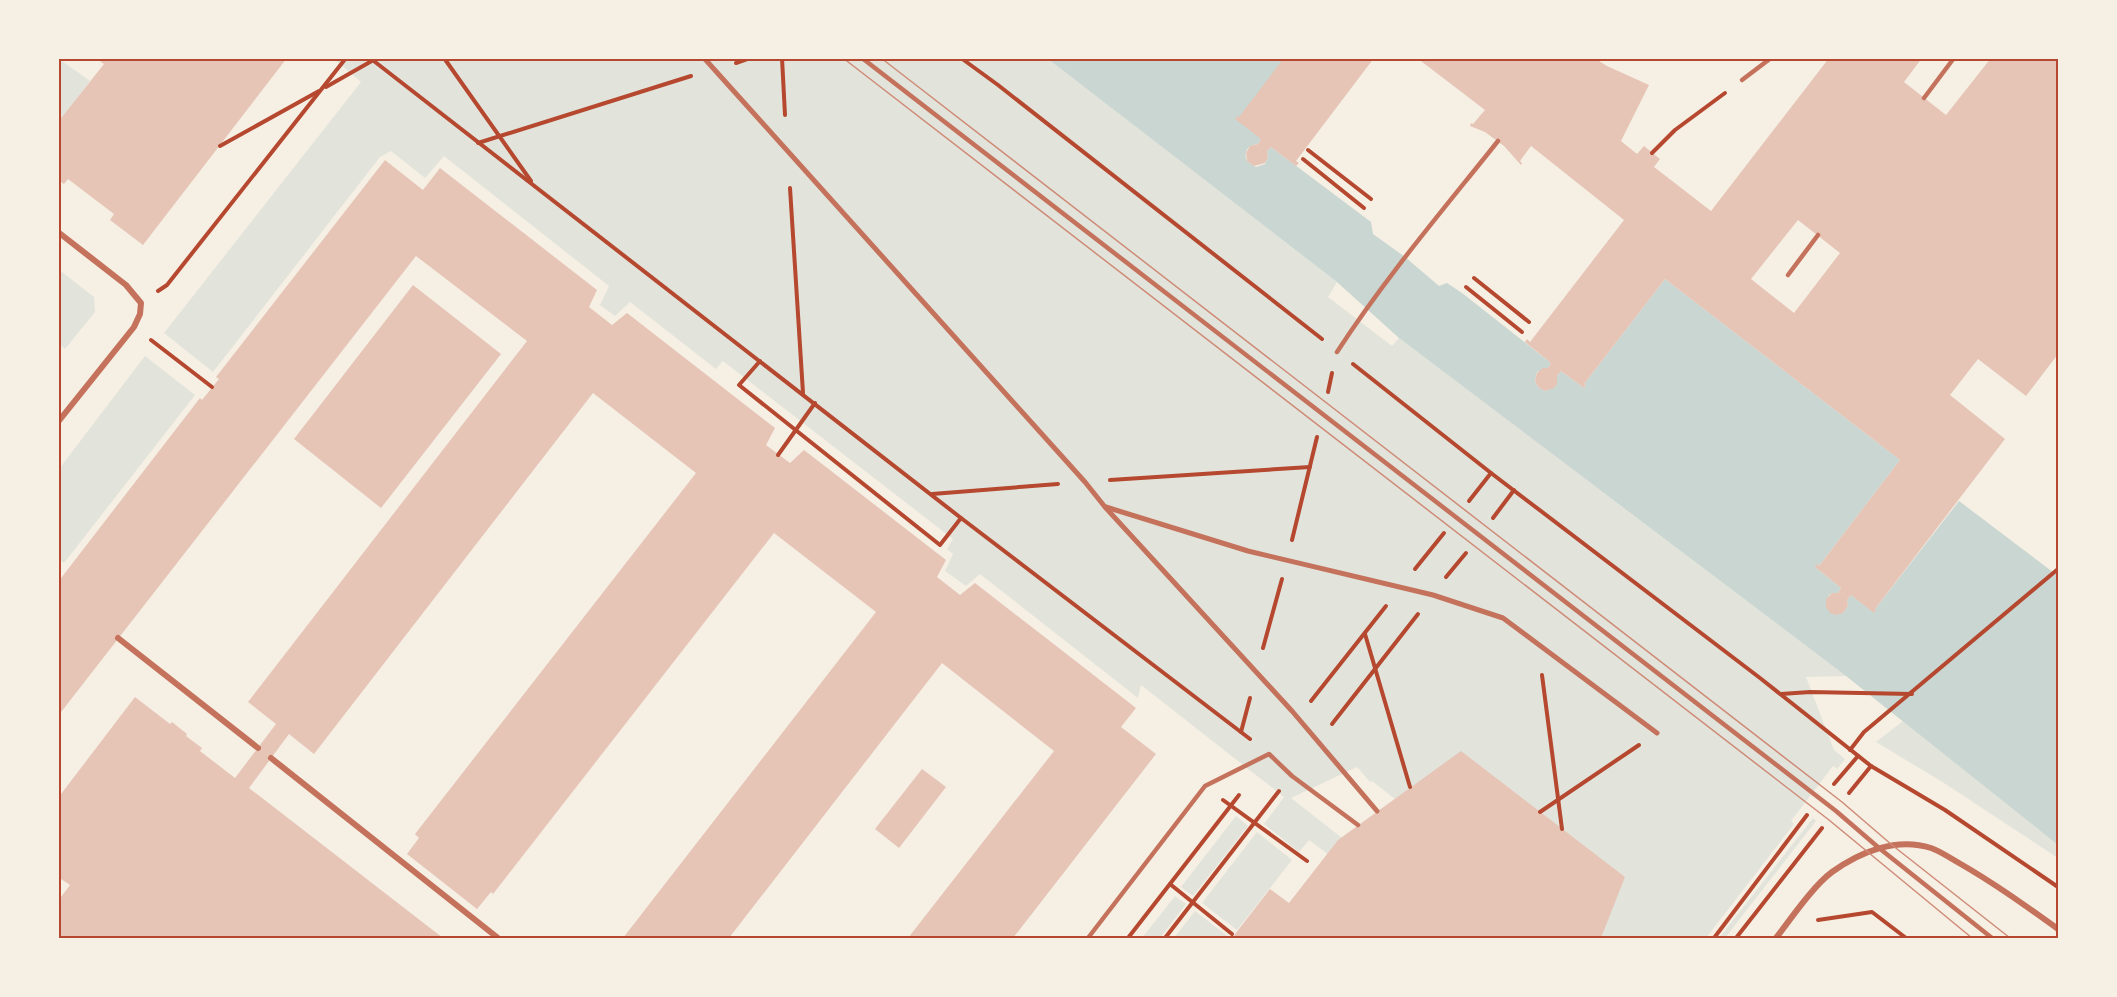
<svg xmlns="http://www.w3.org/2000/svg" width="2117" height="997" font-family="Signika,sans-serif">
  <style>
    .green { fill: #e2e4dc }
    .water { fill: #c9d6d2 }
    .building { fill: #e6c5b7; fill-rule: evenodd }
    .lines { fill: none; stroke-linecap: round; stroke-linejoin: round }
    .path { stroke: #b5482f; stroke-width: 4 }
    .service { stroke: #c5725c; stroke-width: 4.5 }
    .pedestrian { stroke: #c5725c; stroke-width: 5 }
    .minor { stroke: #c5725c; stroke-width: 6 }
    .tram { stroke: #cf8b77; stroke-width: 1.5 }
    .neatline { fill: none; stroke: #b5482f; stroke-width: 2 }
  </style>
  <rect width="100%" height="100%" fill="#f6efe4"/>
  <!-- green -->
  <g class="green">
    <polygon points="59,59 90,81 59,122"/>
    <polygon points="334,59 1048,59 1337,282 1328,297 1392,346 1399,338 1846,676 1806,677 1834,750 1845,759 1837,769 1833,766 1791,821 1794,824 1706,938 1587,938 1410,798 1405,807 1372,781 1370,782 1357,767 1291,798 1410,891 1398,907 1309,840 1299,852 1264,824 1284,797 1141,685 1138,698 980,574 966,586 945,571 953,554 947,549 953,539 723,361 716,369 630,302 615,316 600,305 609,286 444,156 425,178 391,151 380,157 213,372 164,333 361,82"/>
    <polygon points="58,269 94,297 95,312 65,349 59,344"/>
    <polygon points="145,356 195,395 64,563 59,559 59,469"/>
    <polygon points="1903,721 2058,845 2058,858 1944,783 1876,742"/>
    <polygon points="1236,816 1248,826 1193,896 1181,887"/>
    <polygon points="1813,818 1816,821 1725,938 1719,938"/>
    <polygon points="1257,832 1292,860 1237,930 1202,903"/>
    <polygon points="1175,896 1186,904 1160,938 1142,938"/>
    <polygon points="1195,911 1230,938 1174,938"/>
  </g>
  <!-- water -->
  <path class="water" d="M1048,59H1284L1261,139L1258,144C1248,145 1243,152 1247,161L1256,167L1265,164L1268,157L1267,151L1271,147L1371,222L1373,234L1405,257L1439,286L1447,283L1462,293L1551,363L1548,368L1537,372L1535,381L1538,387L1545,391L1555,387L1557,376L1561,371L1584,388L1586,385L1584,384L1665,279L1900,460L1819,566L1817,565L1815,567L1841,588L1838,593L1830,594L1826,600V607L1833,614L1843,613L1848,606L1847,600L1851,595L1874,612L1875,609L1959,501L2058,576V845L1846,676L1399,338L1337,282Z"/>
  <!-- building -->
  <g class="building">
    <polygon points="96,58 287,58 143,245 110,220 114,214 68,179 64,184 58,180 58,122 104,64"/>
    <polygon points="1284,58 1374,58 1296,161 1299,163 1296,166 1271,147 1267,151 1268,157 1265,163 1254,166 1247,161 1246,153 1250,146 1258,144 1261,139 1235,119 1238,116 1239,117"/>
    <path d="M1417,58H1601L1599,61L1607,66L1649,85L1621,141L1637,154L1644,146L1660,159L1654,167L1711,211L1829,58H1922L1904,82L1946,115L1991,58H2058V354L2026,396L1978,359L1950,395L2005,439L1875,609L1876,610L1874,613L1851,595L1847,600L1848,606L1843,613L1836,615L1830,613L1826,607V599L1832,593H1838L1841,588L1815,567L1817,564L1819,566L1900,460L1665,279L1584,384L1586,385L1584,388L1561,371L1557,376V384L1554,388L1545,391L1538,387L1535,381L1537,373L1543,368H1548L1551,363L1525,342L1527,339L1530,342L1624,220L1531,146L1520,161L1522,163L1521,165L1504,146L1485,132L1470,126L1471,123L1473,124L1485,110ZM1798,220L1840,253L1794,313L1751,279Z"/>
    <polygon points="385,160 423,190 440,168 597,290 589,307 612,325 627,313 775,428 766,445 790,463 804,450 946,560 937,577 960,595 975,583 1136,708 1121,727 1156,754 1013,938 908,938 1054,751 942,663 729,938 623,938 876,612 774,533 493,894 491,892 477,909 407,854 419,838 415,834 696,473 593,393 314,754 289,734 249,788 443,938 58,938 58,895 61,897 70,885 58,877 58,798 135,697 170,724 172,722 187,734 186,736 202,748 200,751 235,778 276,724 248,702 527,341 416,256 58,716 58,582 200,398 202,400 219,379 216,377"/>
    <polygon points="413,285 501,354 381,508 294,439"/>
    <polygon points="1461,751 1625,877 1601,938 1232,938 1270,889 1289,903 1338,840"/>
    <polygon points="922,769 946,787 899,848 875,829"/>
  </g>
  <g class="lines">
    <!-- path -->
    <g class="path">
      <polyline points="370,58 961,518 1250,739"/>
      <polyline points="444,58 531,181"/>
      <polyline points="782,58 785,115"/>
      <polyline points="961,58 998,85 1322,339"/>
      <polyline points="736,63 750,58"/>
      <polyline points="326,87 377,58"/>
      <polyline points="478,143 691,76"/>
      <polyline points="220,146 319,91"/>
      <polyline points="1308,150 1371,199"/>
      <polyline points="1652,153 1675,130 1725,93"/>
      <polyline points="1303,159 1364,208"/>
      <polyline points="790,188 803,393"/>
      <polyline points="1474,278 1529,322"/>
      <polyline points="1466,287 1522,332"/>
      <polyline points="158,291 167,285 346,58"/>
      <polyline points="151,340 212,387"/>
      <polyline points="760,361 739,385 940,545 961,518"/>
      <polyline points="1353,364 1491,473 1760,678 1871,766 1945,810 2058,887"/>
      <polyline points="1328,392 1332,373"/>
      <polyline points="778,455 815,403"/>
      <polyline points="1110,480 1310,467"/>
      <polyline points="932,494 1058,484"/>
      <polyline points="1469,501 1491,473"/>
      <polyline points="1493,518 1514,490"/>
      <polyline points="1292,540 1317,437"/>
      <polyline points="1415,569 1444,533"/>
      <polyline points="1446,577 1466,553"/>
      <polyline points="1365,634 1410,787"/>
      <polyline points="1263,648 1282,579"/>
      <polyline points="1542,675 1562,829"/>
      <polyline points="1781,694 1810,692 1912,694"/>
      <polyline points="1311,701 1386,606"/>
      <polyline points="1332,724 1418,614"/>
      <polyline points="1241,732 1250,698"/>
      <polyline points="1850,750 1864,732 2058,569"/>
      <polyline points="1834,784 1858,756"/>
      <polyline points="1849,793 1871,766"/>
      <polyline points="1223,800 1307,861"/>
      <polyline points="1540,812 1639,745"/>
      <polyline points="1170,884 1232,934"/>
      <polyline points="1818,920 1872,912 1906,938"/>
      <polyline points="1128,938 1239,795"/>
      <polyline points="1165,938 1279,791"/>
      <polyline points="1714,938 1807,815"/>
      <polyline points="1736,938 1822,828"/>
    </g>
    <!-- service -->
    <g class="service">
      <polyline points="862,58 1836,811 1879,848 1992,938"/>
      <polyline points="1742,80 1771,58"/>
      <polyline points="1924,98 1954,58"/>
      <polyline points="1788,275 1818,235"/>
      <path d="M1337,352C1385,278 1443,210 1498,141"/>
      <polyline points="1088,938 1205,786 1269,754 1292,776 1358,825"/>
    </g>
    <!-- pedestrian -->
    <g class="pedestrian">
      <polyline points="704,58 1085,482 1105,507 1292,711 1377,811"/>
      <polyline points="1106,507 1248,551 1433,595 1503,618 1657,733"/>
    </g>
    <!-- minor -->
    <g class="minor">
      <polyline points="58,232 126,285 141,303 140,314 134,327 58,422"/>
      <polyline points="118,638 258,748"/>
      <polyline points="271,758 498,938"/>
      <path d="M1776,938C1790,920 1813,886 1832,872C1860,852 1896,837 1931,848C1940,851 1950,858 1959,863C1994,883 2026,906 2058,929"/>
    </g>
    <!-- tram -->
    <g class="tram">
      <polyline points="843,58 1829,820 1972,938"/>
      <polyline points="881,58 1842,802 1892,845 2010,938"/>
    </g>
  </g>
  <!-- border -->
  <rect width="2117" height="997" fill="none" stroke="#f6efe4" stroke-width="120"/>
  <rect x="60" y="60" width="1997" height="877" class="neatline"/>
</svg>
